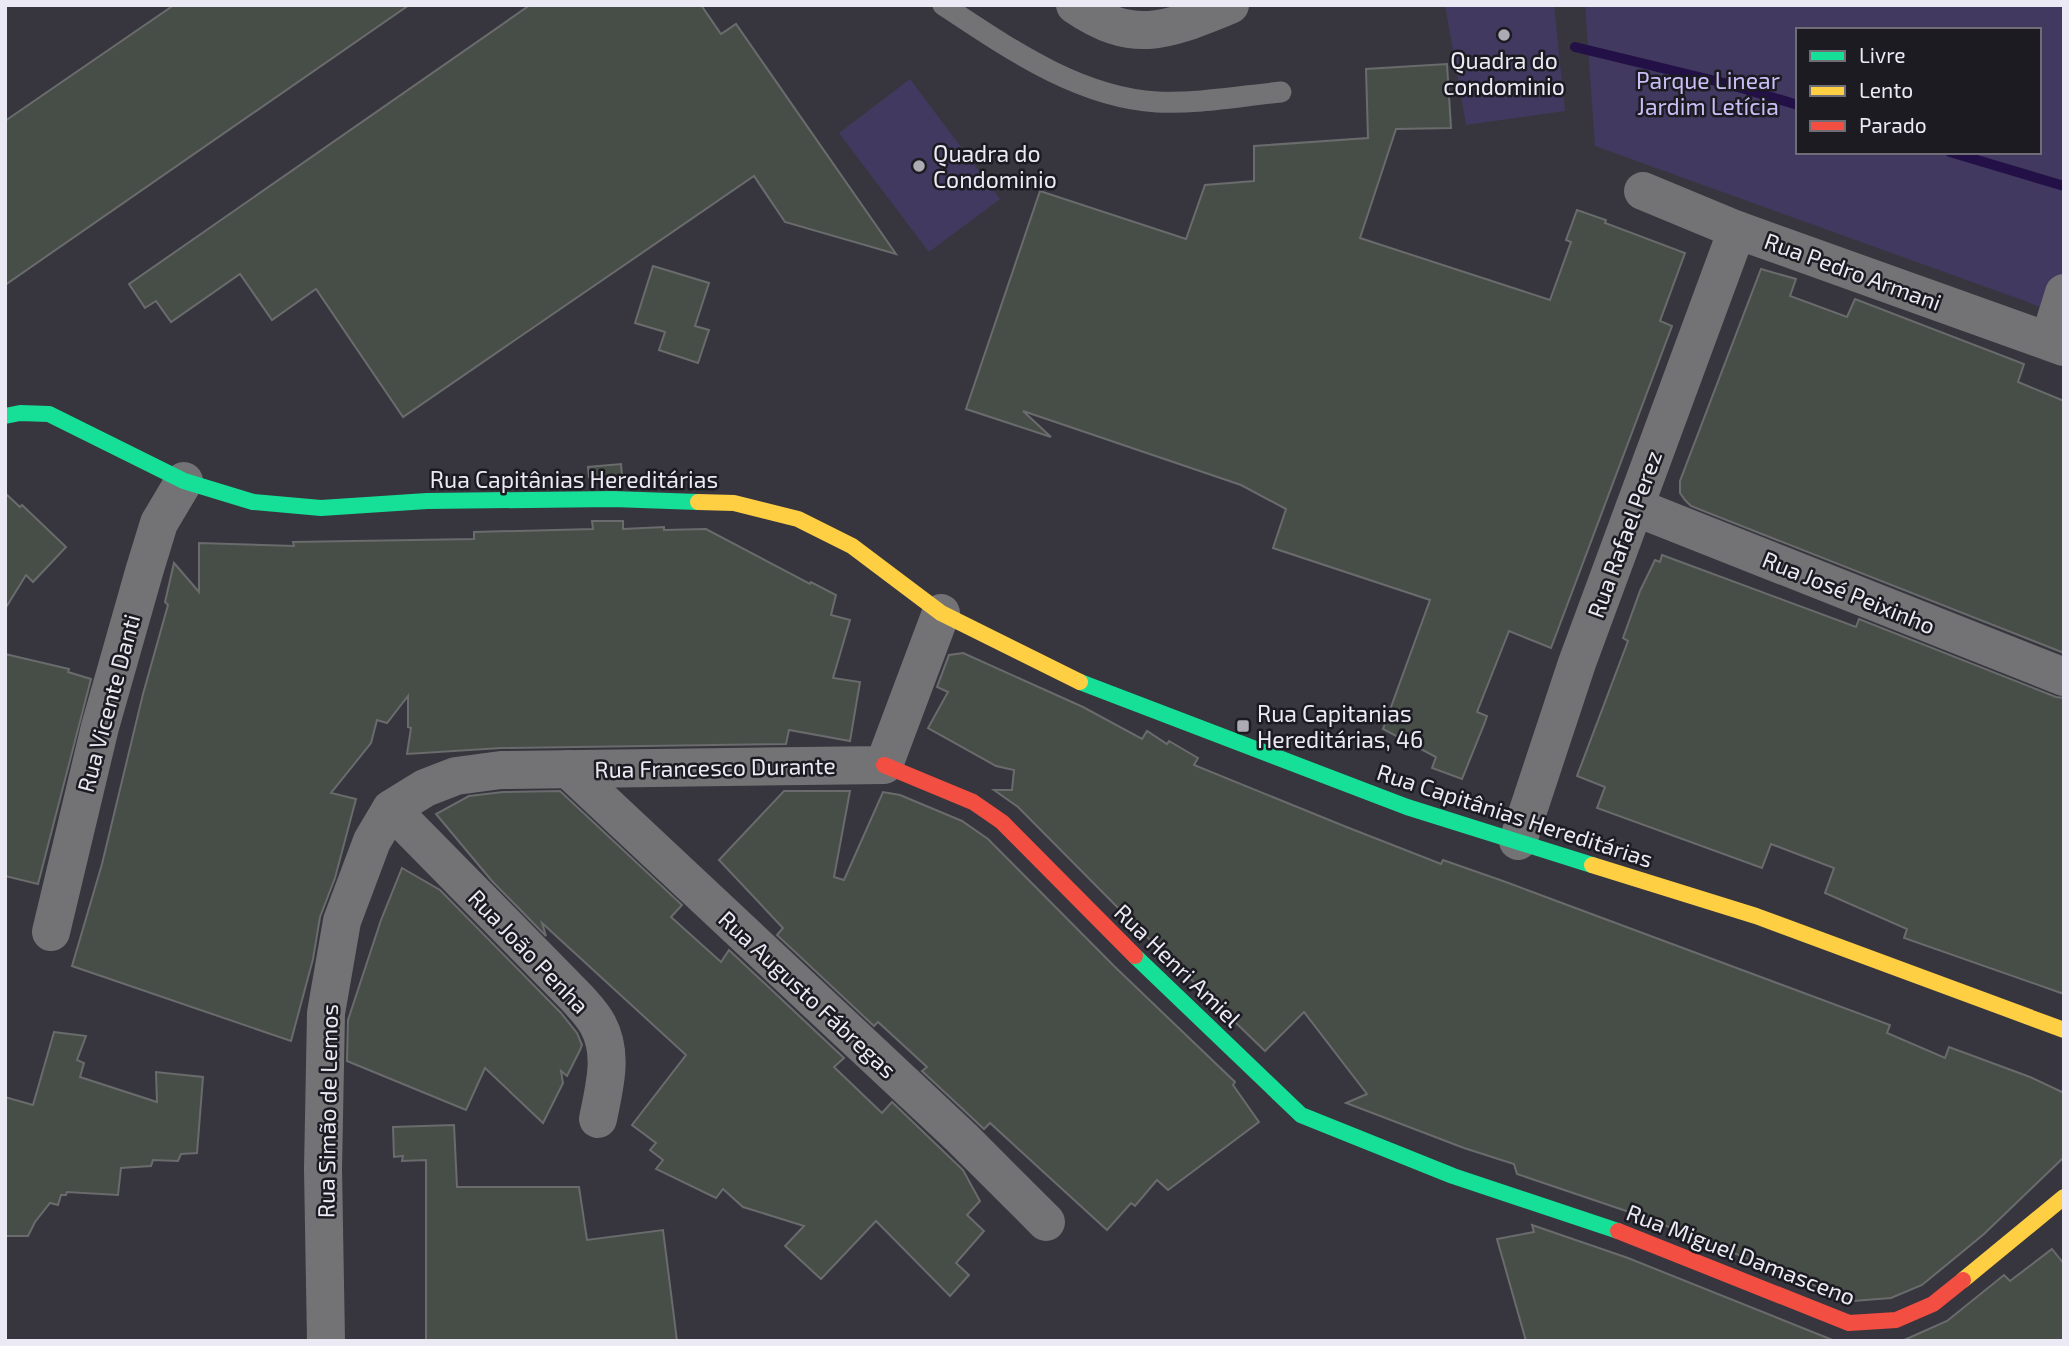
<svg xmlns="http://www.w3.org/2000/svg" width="2069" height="1346" font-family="'Exo 2',sans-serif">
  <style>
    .green { fill: #413960; fill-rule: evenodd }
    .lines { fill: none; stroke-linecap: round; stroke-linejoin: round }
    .stream { stroke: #231046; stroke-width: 10 }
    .building { fill: #474e48; stroke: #6a6b6c; stroke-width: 2 }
    .lane { stroke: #737376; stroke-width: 21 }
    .street { stroke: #737376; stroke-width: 38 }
    .fast { stroke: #16e098; stroke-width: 16 }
    .slow { stroke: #ffcf43; stroke-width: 16 }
    .jam { stroke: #f24e42; stroke-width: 16 }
    .poi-dot { fill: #acabb4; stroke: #1c1b22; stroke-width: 2.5 }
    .labels { text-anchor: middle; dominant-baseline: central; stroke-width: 5; stroke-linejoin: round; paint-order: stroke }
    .poi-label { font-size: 23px; fill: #ebeaf4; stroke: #1c1b22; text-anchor: start }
    .park-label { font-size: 23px; fill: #c9bef7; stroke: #1c1b22 }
    .street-label { font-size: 23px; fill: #ebeaf4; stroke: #1c1b22 }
  </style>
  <rect width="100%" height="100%" fill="#37363e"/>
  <!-- green -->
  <g class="green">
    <polygon points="1445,5 1554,5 1565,111 1466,125"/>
    <path d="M1585,5H2064V317L2022,300L1595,146ZM1798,30H2039V152H1798Z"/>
    <polygon points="910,79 1000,199 929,252 839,133"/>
  </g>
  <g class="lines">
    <!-- stream -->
    <g class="stream">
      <polyline points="1575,47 1728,84 1798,105"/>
      <polyline points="1950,152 2064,186"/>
    </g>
  </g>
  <!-- building -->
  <g class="building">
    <polygon points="174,5 409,5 5,285 5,121"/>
    <polygon points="530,5 701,5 721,34 736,24 896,254 785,222 754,176 403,417 316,289 272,320 240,274 171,322 156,301 145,308 129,284"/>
    <polygon points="1447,64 1451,128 1396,129 1360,238 1550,300 1571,242 1566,240 1577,210 1606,220 1605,223 1685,253 1660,321 1672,326 1551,648 1509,631 1477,712 1487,716 1485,722 1462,779 1432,768 1436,757 1383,729 1430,600 1273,548 1286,509 1241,485 1023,411 1051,437 966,409 1040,191 1186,239 1205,185 1254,181 1254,146 1368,138 1366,69"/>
    <polygon points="653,266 709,283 695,326 709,330 698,363 659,350 665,332 635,323"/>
    <polygon points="1761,269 1796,279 1790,296 1847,317 1855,299 2024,364 2018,382 2064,401 2064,653 1691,506 1685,500 1680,493 1680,481"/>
    <polygon points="621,464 622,477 589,477 588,467"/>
    <polygon points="5,493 20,507 22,505 66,547 33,582 26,575 5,609"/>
    <polygon points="592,521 623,521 623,529 664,527 664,530 706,529 810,584 811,582 836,595 831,615 850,620 833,678 860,682 850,741 789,730 786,744 501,748 407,754 411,728 408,727 408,696 387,723 377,720 371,743 331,793 356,799 335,878 320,917 313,959 291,1041 72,966 102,864 143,694 168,605 165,602 174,563 199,592 199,543 294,546 293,542 474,539 474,532 593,529"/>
    <polygon points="1662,555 1856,627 1859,619 2056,697 2064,698 2064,994 1904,938 1907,929 1825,893 1834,868 1771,844 1762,868 1597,808 1605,787 1577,776 1628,641 1623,638 1640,591 1655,560 1660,562"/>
    <polygon points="963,653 1083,707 1142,739 1147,731 1167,744 1169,741 1198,758 1194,765 1344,826 1441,864 1443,860 1503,881 1890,1025 1887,1033 1945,1058 1949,1047 2030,1077 2064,1093 2064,1157 1984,1234 1922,1285 1891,1298 1853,1301 1644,1217 1517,1174 1514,1164 1464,1148 1346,1103 1367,1094 1304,1012 1265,1051 1144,934 1018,807 994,790 1012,790 1014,770 996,766 928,728 948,692 937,687 949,655"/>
    <polygon points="5,654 69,669 68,672 91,679 38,884 5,876"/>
    <polygon points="560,791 682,905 671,917 721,962 729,950 844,1058 834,1067 882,1113 892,1102 963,1170 980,1201 967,1215 984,1231 956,1263 969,1275 950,1296 876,1221 821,1279 785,1246 804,1226 743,1207 723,1189 716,1198 656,1169 663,1160 650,1150 656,1143 632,1125 686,1055 542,923 546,936 492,881 436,814 469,796 503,792"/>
    <polygon points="784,791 850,791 834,877 844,880 883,792 900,795 962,821 988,839 1114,966 1235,1082 1233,1085 1259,1122 1168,1190 1157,1180 1135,1206 1131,1203 1107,1230 990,1123 984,1129 922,1071 927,1067 878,1022 874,1026 777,935 783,928 719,860"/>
    <polygon points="402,868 440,890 561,1013 577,1033 582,1045 580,1050 567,1076 561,1071 563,1083 543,1123 485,1068 466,1110 347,1061 348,1020 381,920"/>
    <polygon points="54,1032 86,1036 77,1060 84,1063 80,1077 157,1102 156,1072 203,1077 197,1153 181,1154 178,1161 153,1160 151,1166 121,1168 118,1195 67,1192 66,1195 61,1195 58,1205 50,1203 35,1222 28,1236 5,1236 5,1097 33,1105"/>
    <polygon points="454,1125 457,1187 579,1187 587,1240 663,1230 677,1341 426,1341 426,1160 402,1161 403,1156 394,1157 393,1127"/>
    <polygon points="1532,1225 1628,1258 1835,1341 1526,1341 1497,1239 1534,1232"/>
    <polygon points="2052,1249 2064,1264 2064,1341 1902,1341 1947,1321 2004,1275 2010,1281"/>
  </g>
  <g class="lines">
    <!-- lane -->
    <path class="lane" d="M943,5C1007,47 1077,97 1157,102C1198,104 1240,96 1281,92"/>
    <!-- street -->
    <g class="street">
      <path d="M1075,5C1135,46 1168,30 1230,5"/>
      <polyline points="1643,191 1737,230 2064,347"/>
      <polyline points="2049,341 2064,293"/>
      <polyline points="1635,507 2064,677"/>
      <polyline points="568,769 962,1138 1046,1222"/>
      <path d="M391,809L577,998C584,1006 593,1015 598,1025C614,1054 604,1088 598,1119"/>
      <polyline points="1518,841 1577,663 1737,230"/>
      <polyline points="51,932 100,727 144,572 159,523 184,481"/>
      <polyline points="326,1341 323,1169 326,1013 342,921 372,841 391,809 425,788 456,776 501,770 884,765 941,613"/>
    </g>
    <!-- fast -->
    <g class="fast">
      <polyline points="5,416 20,413 49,414 184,481 253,502 321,508 427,501 613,499 698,502"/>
      <polyline points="1080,682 1407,807 1592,865"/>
      <polyline points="1135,956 1301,1115 1453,1176 1618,1231"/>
    </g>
    <!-- slow -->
    <g class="slow">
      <polyline points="698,502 734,503 798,519 852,546 941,613 1080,682"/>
      <polyline points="1592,865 1756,916 2064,1030"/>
      <polyline points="1963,1280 2064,1197"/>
    </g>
    <!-- jam -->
    <g class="jam">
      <polyline points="884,765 973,802 1002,822 1135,956"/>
      <polyline points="1618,1231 1849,1323 1896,1320 1933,1304 1963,1280"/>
    </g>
  </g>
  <!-- markers -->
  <g class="poi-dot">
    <circle cx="1504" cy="35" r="7"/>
    <circle cx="919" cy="166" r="7"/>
    <rect x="1236" y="719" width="14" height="14" rx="3.5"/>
  </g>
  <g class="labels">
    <!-- poi labels -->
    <g class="poi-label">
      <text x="1504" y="60" text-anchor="middle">Quadra do<tspan x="1504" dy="26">condominio</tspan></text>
      <text x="933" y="153">Quadra do<tspan x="933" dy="26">Condominio</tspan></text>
      <text x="1257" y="713">Rua Capitanias<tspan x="1257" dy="26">Hereditárias, 46</tspan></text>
    </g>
    <!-- park labels -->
    <g class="park-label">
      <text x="1708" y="80">Parque Linear<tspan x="1708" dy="26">Jardim Letícia</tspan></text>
    </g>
    <!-- street labels -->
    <g class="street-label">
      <text transform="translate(1853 271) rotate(20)">Rua Pedro Armani</text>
      <text x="574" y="479">Rua Capitânias Hereditárias</text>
      <text transform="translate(1624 534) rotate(-70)">Rua Rafael Perez</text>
      <text transform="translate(1849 592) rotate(22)">Rua José Peixinho</text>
      <text transform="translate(108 703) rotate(-75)">Rua Vicente Danti</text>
      <text transform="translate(715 767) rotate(-1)">Rua Francesco Durante</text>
      <text transform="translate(1515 815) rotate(18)">Rua Capitânias Hereditárias</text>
      <text transform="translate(529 951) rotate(46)">Rua João Penha</text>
      <text transform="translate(1178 965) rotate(44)">Rua Henri Amiel</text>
      <text transform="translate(808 994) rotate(43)">Rua Augusto Fábregas</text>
      <text transform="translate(327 1111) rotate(-89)">Rua Simão de Lemos</text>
      <text transform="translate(1741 1254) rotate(21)">Rua Miguel Damasceno</text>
    </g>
  </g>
  <!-- border -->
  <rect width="2069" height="1346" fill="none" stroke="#ebeaf4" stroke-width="14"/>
  <!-- legend -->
  <rect x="1796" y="28" width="245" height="126" fill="#1c1b22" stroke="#6f6e76" stroke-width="2"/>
  <rect x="1810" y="51" width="35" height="10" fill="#16e098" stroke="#6f6e76" stroke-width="2"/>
  <text x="1859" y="63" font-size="21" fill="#ebeaf4">Livre</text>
  <rect x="1810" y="86" width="35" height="10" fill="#ffcf43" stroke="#6f6e76" stroke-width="2"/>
  <text x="1859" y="98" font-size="21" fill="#ebeaf4">Lento</text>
  <rect x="1810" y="121" width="35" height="10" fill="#f24e42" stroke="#6f6e76" stroke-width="2"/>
  <text x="1859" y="133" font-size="21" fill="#ebeaf4">Parado</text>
</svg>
